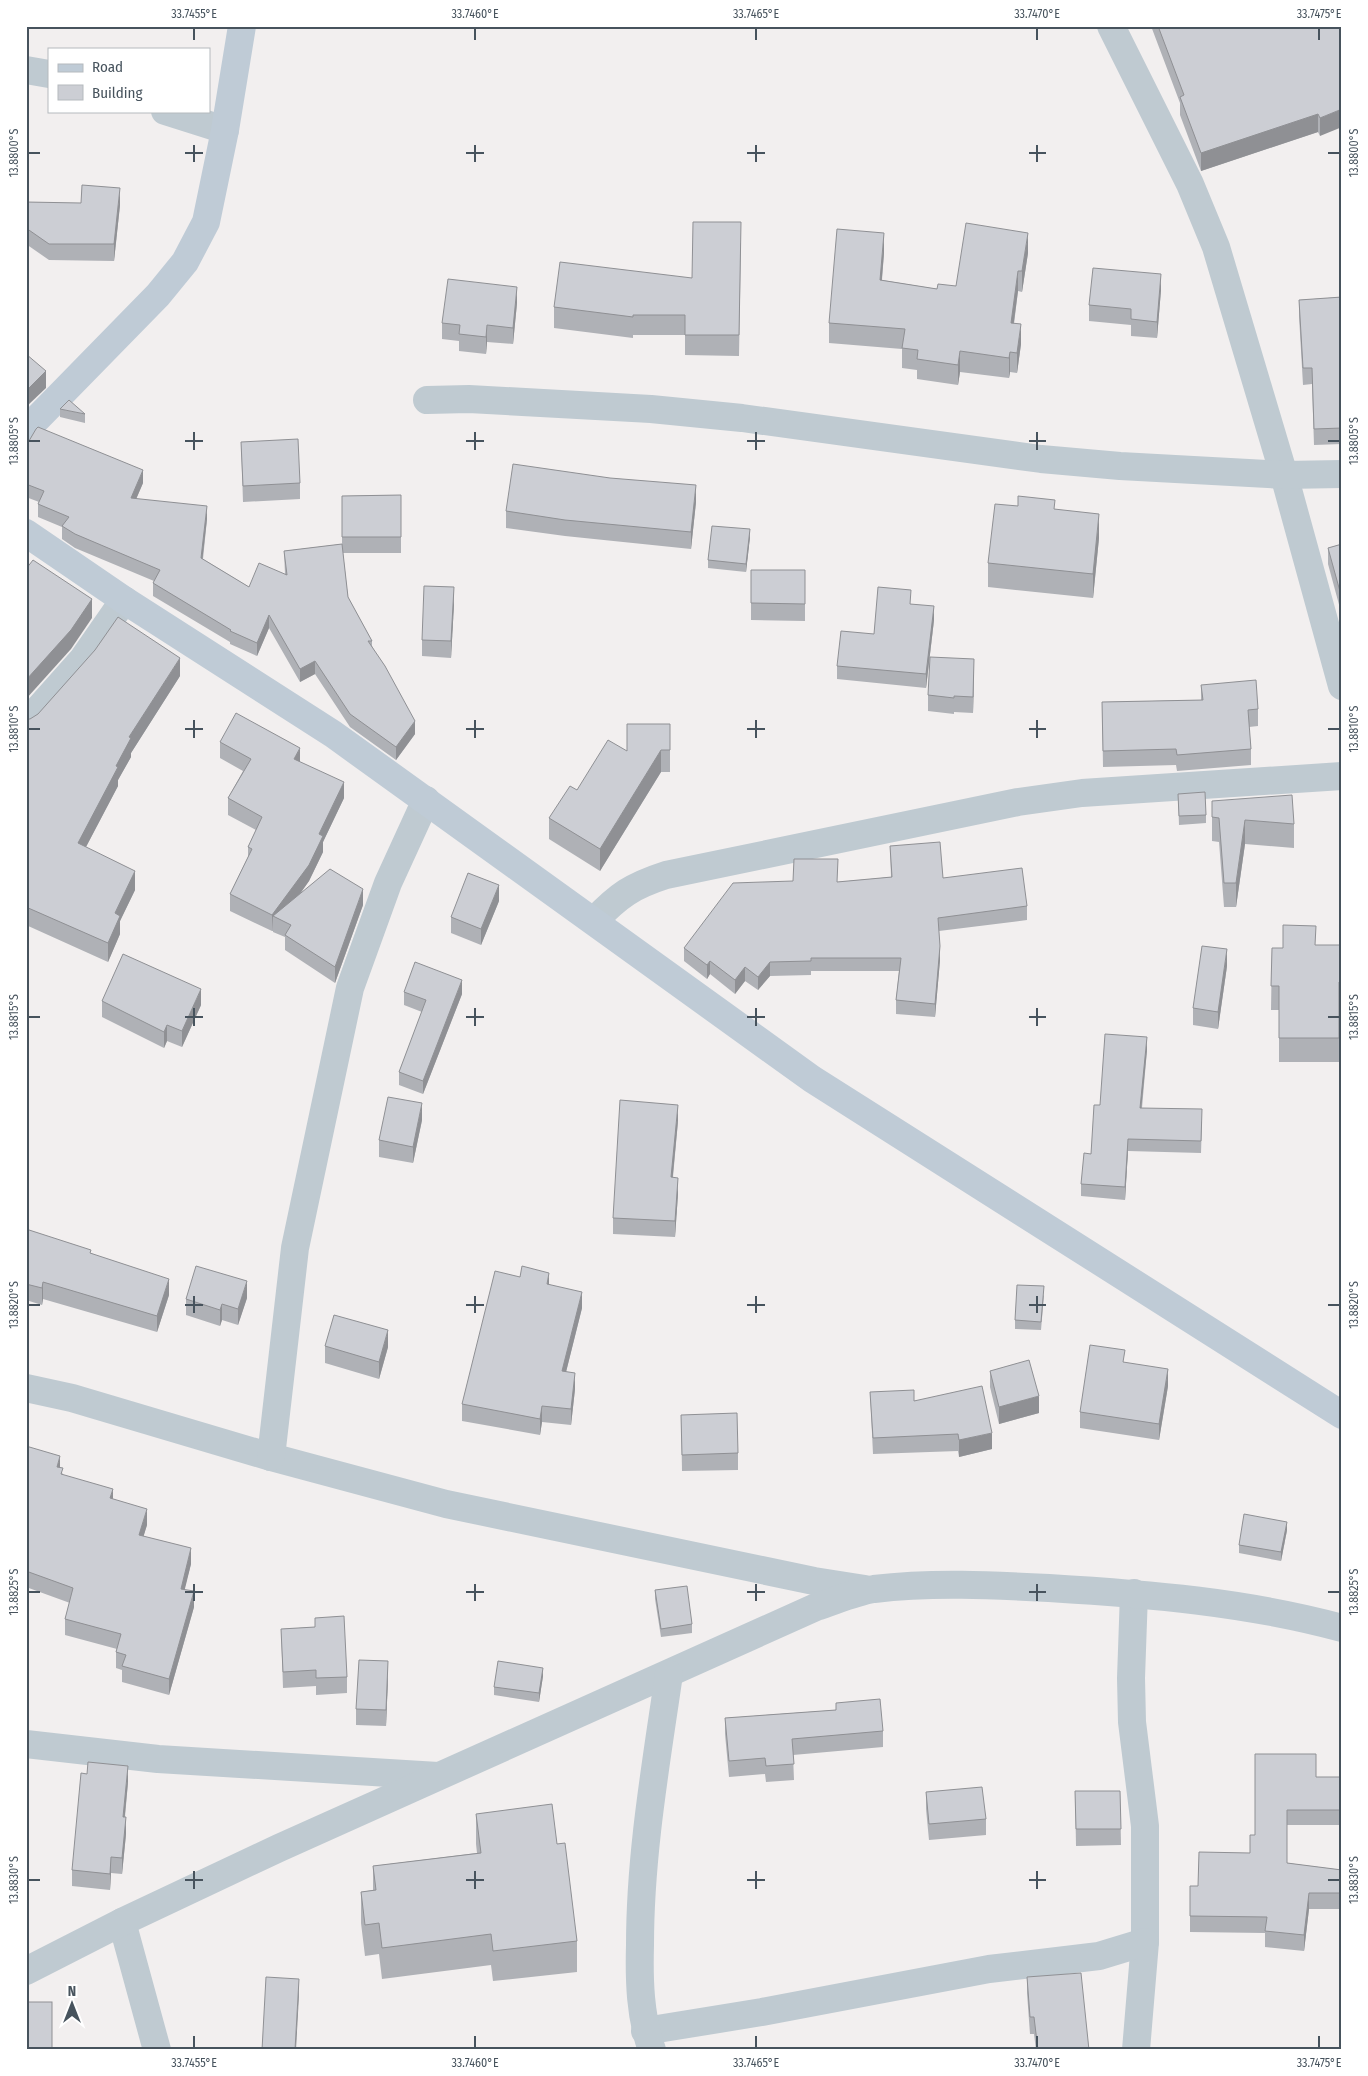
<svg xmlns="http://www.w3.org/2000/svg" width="1368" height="2076" font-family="'Fira Sans Condensed',sans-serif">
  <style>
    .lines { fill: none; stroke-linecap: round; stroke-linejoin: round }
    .street { stroke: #bfcad1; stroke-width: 28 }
    .secondary { stroke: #bfcbd6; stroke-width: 28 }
    .wall { fill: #afb1b6 }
    .shaded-wall { fill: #8f9094 }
    .building { fill: #ccced4; stroke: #8f9094 }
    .ticks { fill: none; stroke: #47535d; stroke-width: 2 }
    .neatline { fill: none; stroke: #47535d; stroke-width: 2 }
    .ticks-label { font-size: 12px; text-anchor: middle; fill: #47535d }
  </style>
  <rect width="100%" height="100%" fill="#f2efef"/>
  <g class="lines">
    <!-- street -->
    <g class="street">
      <polyline points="1111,26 1190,184 1216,247 1284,475 1342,686"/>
      <polyline points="26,70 49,74"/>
      <polyline points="165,111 225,130"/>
      <polyline points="427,400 469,399 651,409 742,418 1041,459 1120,466 1284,475 1342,474"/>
      <polyline points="26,723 83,659 124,600"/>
      <path d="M594,921C619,895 632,886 666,875L1018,802L1082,793L1342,776"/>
      <polyline points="26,1388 72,1398 271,1457 446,1504 814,1581 865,1589"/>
      <polyline points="271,1457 295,1248 350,988 388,883 426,800"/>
      <polyline points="1134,1593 1131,1678 1132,1722 1145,1826 1145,1942 1136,2050"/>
      <polyline points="26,1744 158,1759 438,1776"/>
      <polyline points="122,1922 157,2050"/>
      <path d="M26,1971L122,1922L279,1848L816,1607C835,1601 855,1592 874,1589C932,1582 991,1585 1049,1588C1148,1594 1246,1602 1342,1628"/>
      <polyline points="645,2031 762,2012 989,1969 1099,1956 1145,1942"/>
      <path d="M652,2050C640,2017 639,1980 640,1945C640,1854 656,1764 669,1674"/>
    </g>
    <!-- secondary -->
    <g class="secondary">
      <polyline points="26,430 158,295 185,262 206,222 225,130 242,26"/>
      <polyline points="26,533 124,600 333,734 812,1079 1342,1415"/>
    </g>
  </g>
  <!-- wall -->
  <g class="wall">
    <polygon points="1151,26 1342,26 1320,136 1318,132 1201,171 1180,115 1180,103"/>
    <polygon points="26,202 120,205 114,261 49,260 26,244"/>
    <polygon points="741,243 739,356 685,355 685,335 633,335 633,338 554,328 554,307 692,278"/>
    <polygon points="884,253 882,280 937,289 956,286 1028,253 1022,292 1018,291 1014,324 1021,344 1017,373 1010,372 1009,378 960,372 958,385 917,379 917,370 902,368 902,349 829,343 829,323"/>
    <polygon points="1161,290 1157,338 1131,336 1131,325 1089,321 1089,305"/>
    <polygon points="1342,297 1342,444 1314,445 1312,384 1303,385 1299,316 1299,300"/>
    <polygon points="517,303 513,344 487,342 486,354 459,351 459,341 442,339 442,323"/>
    <polygon points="60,409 85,414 85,423 60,417"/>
    <polygon points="241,442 300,483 300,499 243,502"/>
    <polygon points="26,446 143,483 136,499 207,519 203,559 249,587 285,574 284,551 342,544 342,496 401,495 401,553 343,553 348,597 372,641 372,646 415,734 396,760 350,727 315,674 300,682 269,628 257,656 230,644 230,642 153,596 153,583 154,581 75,548 62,539 62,527 38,517 38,504 39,502 26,497"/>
    <polygon points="696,502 691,549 565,536 506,528 506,511"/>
    <polygon points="1055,509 1099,538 1093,598 988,587 988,563"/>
    <polygon points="750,537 746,572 708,568 708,560"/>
    <polygon points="1342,544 1342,611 1341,612 1328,564 1328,548"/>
    <polygon points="751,570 805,570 805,621 751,620"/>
    <polygon points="454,604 451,658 422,656 422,640"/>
    <polygon points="911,604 934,620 926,688 837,679 837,666 874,634"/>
    <polygon points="974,675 973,713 954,712 954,714 928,711 928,695"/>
    <polygon points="180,676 131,753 131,757 118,780 118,786 86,847 135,890 120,921 120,934 108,962 26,925 26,719 30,719"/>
    <polygon points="1201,685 1258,709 1258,726 1249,727 1251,749 1251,765 1177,771 1176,765 1103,767 1102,702 1201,700"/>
    <polygon points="670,724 670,772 661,772 600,871 549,839 549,818 577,790 627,751"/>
    <polygon points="220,742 300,762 344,798 323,842 323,852 309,881 300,894 363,905 335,983 285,950 285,937 273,932 273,931 272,931 230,911 230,894 248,857 248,847 256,830 228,815 228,798 243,771 220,758"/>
    <polygon points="1178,794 1206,815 1206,823 1179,825"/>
    <polygon points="1212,801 1294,824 1294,848 1245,844 1236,907 1224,907 1219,842 1212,841"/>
    <polygon points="890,846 943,878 1027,906 1027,920 939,931 940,960 935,1017 896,1014 896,1000 899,971 811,971 811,975 770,976 758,990 745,981 735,994 710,974 707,979 684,961 684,948 793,881 838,882 891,877"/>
    <polygon points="499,901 481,945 451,933 451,917"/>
    <polygon points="1316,945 1342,945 1342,1006 1339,1006 1339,1062 1279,1062 1279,1010 1271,1010 1272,948 1283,948"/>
    <polygon points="1227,966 1218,1029 1193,1025 1193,1008"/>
    <polygon points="404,992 462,994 423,1094 399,1085 399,1072 422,1012 404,1005"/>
    <polygon points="102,1001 201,1005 182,1047 167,1041 164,1048 102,1017"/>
    <polygon points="1147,1050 1142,1108 1202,1122 1201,1153 1128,1151 1125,1200 1081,1196 1081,1184 1091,1154 1100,1105"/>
    <polygon points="422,1120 413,1163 379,1157 379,1140"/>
    <polygon points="678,1121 673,1177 678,1194 675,1237 613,1234 613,1218"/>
    <polygon points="26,1229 91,1253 169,1295 157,1332 43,1299 42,1305 26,1300"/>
    <polygon points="549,1284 582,1308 566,1372 575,1389 571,1425 542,1422 540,1435 462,1421 462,1404"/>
    <polygon points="1044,1295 1041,1330 1015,1329 1015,1320"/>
    <polygon points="247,1298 238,1325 222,1320 220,1326 186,1315 186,1299"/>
    <polygon points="325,1346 388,1347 379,1379 325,1363"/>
    <polygon points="1125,1363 1168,1386 1159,1440 1080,1428 1080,1412"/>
    <polygon points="990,1371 1039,1413 999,1424 990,1387"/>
    <polygon points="870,1392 914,1401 992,1449 959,1457 958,1451 873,1454"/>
    <polygon points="681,1415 738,1453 738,1470 682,1471"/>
    <polygon points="26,1446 60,1467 63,1475 113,1499 147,1525 143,1537 191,1564 184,1590 194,1607 169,1695 122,1682 122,1670 116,1668 116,1652 117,1649 65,1635 65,1619 70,1603 26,1587"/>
    <polygon points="1287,1530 1281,1561 1239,1553 1239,1545"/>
    <polygon points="655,1590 692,1624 692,1633 661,1637 655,1599"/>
    <polygon points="315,1618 347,1677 347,1693 316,1695 316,1686 283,1688 281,1629 315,1627"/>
    <polygon points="543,1676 539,1702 494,1695 494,1687"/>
    <polygon points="388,1678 386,1726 356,1725 356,1709"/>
    <polygon points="836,1703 883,1731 883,1747 793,1755 794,1780 766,1782 765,1774 729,1777 725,1734 725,1718 836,1710"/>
    <polygon points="1316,1777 1342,1777 1342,1825 1287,1825 1287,1863 1342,1870 1342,1909 1309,1909 1304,1951 1265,1947 1265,1933 1190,1932 1190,1886 1198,1886 1250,1853"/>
    <polygon points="128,1782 125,1817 126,1834 122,1874 111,1873 110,1890 72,1886 72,1870"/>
    <polygon points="1075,1791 1120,1791 1121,1845 1076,1846"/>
    <polygon points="926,1792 986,1819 986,1835 929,1840 926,1809"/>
    <polygon points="476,1814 557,1844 577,1941 577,1972 493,1981 491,1965 382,1979 379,1954 365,1956 361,1923 361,1892 373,1890 373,1866 477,1853 476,1844"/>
    <polygon points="1027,1977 1089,2050 1036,2050 1034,2034 1030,2034 1027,1993"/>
  </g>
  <!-- shaded-wall -->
  <g class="shaded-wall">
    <polygon points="1342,109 1342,127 1320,136 1320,118"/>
    <polygon points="1318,114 1318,132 1201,171 1201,153"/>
    <polygon points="120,188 120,205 114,261 114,244"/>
    <polygon points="884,233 884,253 880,300 880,280"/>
    <polygon points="1028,233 1028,253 1022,292 1022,271"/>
    <polygon points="1018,271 1018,291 1011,343 1011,323"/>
    <polygon points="1161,274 1161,290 1157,338 1157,322"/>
    <polygon points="517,287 517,303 513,344 513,328"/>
    <polygon points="1021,324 1021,344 1017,373 1017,353"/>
    <polygon points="487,325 487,342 486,354 486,337"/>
    <polygon points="960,351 960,372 958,385 958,365"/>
    <polygon points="1010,352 1010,372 1009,378 1009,358"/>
    <polygon points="46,371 46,388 26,407 26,391"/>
    <polygon points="143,470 143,483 131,511 131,498"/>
    <polygon points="696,485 696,502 691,549 691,532"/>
    <polygon points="207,506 207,519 201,571 201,558"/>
    <polygon points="1099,514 1099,538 1093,598 1093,574"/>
    <polygon points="750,529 750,537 746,572 746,564"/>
    <polygon points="454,587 454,604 451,658 451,641"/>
    <polygon points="1341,595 1342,595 1342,611 1341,612"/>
    <polygon points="92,599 92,618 71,649 26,699 26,680"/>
    <polygon points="934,606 934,620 926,688 926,674"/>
    <polygon points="269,615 269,628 257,656 257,643"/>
    <polygon points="180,658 180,676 131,753 131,757 118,780 118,786 78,862 78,843 129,737"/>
    <polygon points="974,659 974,675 973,713 973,697"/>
    <polygon points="315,661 315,674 300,682 300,669"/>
    <polygon points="415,721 415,734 396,760 396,747"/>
    <polygon points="300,748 300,765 294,759"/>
    <polygon points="661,750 661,772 600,871 600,849"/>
    <polygon points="344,782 344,798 323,842 323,852 309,881 281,920 273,916 272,931 272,915 319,834"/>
    <polygon points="1245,820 1245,844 1236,907 1236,883"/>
    <polygon points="135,871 135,890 120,921 120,934 108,962 108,943 115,913"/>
    <polygon points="499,885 499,901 481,945 481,929"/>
    <polygon points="363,889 363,905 335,983 335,967"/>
    <polygon points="940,946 940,960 935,1017 935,1004"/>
    <polygon points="1227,949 1227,966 1218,1029 1218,1012"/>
    <polygon points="710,961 710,974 707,979 707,965"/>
    <polygon points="770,962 770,976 758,990 758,977"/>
    <polygon points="745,967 745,981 735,994 735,980"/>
    <polygon points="462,980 462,994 423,1094 423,1081"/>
    <polygon points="201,989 201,1005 182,1047 182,1031"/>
    <polygon points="167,1025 167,1041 164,1048 164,1032"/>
    <polygon points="1147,1037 1147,1050 1140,1120 1140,1108"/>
    <polygon points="422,1103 422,1120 413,1163 413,1147"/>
    <polygon points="678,1105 678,1121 671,1194 671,1177"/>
    <polygon points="1128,1139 1128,1151 1125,1200 1125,1187"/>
    <polygon points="678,1178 678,1194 675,1237 675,1221"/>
    <polygon points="549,1273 549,1289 547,1284"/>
    <polygon points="169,1279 169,1295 157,1332 157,1316"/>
    <polygon points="247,1281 247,1298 238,1325 238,1309"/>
    <polygon points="43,1282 43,1299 42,1305 42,1288"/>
    <polygon points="582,1292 582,1308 562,1388 562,1371"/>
    <polygon points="222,1304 222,1320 220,1326 220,1310"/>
    <polygon points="388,1330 388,1347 379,1379 379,1362"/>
    <polygon points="1168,1369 1168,1386 1159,1440 1159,1424"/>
    <polygon points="575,1373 575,1389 571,1425 571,1409"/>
    <polygon points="1039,1396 1039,1413 999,1424 999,1407"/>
    <polygon points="542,1406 542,1422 540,1435 540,1419"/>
    <polygon points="992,1433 992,1449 959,1457 959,1440"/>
    <polygon points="60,1456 60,1472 57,1467"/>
    <polygon points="113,1489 113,1505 110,1498"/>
    <polygon points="147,1509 147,1525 139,1551 139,1535"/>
    <polygon points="1287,1522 1287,1530 1281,1561 1281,1552"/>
    <polygon points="191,1548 191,1564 181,1605 181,1589"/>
    <polygon points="194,1591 194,1607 169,1695 169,1679"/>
    <polygon points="388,1661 388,1678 386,1726 386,1710"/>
    <polygon points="543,1668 543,1676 539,1702 539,1693"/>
    <polygon points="128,1766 128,1782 123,1834 123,1817"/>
    <polygon points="126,1817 126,1834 122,1874 122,1858"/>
    <polygon points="111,1857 111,1873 110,1890 110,1874"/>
    <polygon points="1309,1893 1309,1909 1304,1951 1304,1935"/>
    <polygon points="299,1979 299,1995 296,2050 295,2050"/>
  </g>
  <!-- building -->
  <g class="building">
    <polygon points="1158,26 1342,26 1342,109 1320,118 1318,114 1201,153 1180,97 1184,95"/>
    <polygon points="82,185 120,188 114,244 49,244 26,228 26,202 81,203"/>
    <polygon points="693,222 741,222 739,335 685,335 685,315 633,315 633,317 554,307 560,262 692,278"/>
    <polygon points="966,223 1028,233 1022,271 1018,271 1011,323 1021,324 1017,353 1010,352 1009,358 960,351 958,365 917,359 918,350 902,348 905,329 829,323 837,229 884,233 880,280 937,289 938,284 956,286"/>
    <polygon points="1093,268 1161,274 1157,322 1131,319 1131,309 1089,305"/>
    <polygon points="448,279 517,287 513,328 487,325 486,337 459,334 460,325 442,323"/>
    <polygon points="1342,297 1342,428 1314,429 1312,368 1303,368 1299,300"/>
    <polygon points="26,354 46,371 26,391"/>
    <polygon points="69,400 85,414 60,409"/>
    <polygon points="38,427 143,470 131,498 207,506 201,558 249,587 259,563 287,575 284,551 342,544 348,597 372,641 368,641 385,666 415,721 396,747 350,714 315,661 300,669 269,615 257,643 230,631 231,630 153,583 160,570 75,534 62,526 69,517 38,504 44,491 26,484 26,446 36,429"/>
    <polygon points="298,439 300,483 243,486 241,442"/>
    <polygon points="513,464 610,478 696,485 691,532 565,520 506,511"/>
    <polygon points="401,495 401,537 342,537 342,496"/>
    <polygon points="1018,496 1055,500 1054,509 1099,514 1093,574 988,563 995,504 1018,506"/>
    <polygon points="712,526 750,529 746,564 708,560"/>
    <polygon points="1342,544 1342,595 1341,595 1328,548"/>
    <polygon points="33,560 92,599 71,630 26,680 26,569"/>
    <polygon points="751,570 805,570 805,604 751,603"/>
    <polygon points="424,586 454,587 451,641 422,640"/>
    <polygon points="878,587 911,590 910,604 934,606 926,674 837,666 841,631 874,634"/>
    <polygon points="118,617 180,658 129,737 131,738 116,766 118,767 78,843 135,871 115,913 120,916 108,943 26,907 26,719 30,719 38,714 95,650"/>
    <polygon points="930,657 974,659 973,697 954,696 954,698 928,695"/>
    <polygon points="1256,680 1258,709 1248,710 1251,749 1177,755 1176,749 1103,751 1102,702 1203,700 1201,685"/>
    <polygon points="236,713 300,748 294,759 344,782 319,834 323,836 309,865 272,915 230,894 252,849 248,847 262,817 228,798 251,759 220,742"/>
    <polygon points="627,724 670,724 670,750 661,750 600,849 549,818 570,786 577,790 608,740 627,751"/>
    <polygon points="1205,792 1206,815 1179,816 1178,794"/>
    <polygon points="1292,795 1294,824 1245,820 1236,883 1224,883 1219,818 1212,817 1212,801"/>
    <polygon points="940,842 943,878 1022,868 1027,906 938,918 940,946 935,1004 896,1000 901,958 811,958 811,961 770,962 758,977 745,967 735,980 710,961 707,965 684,948 733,883 793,881 794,859 838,859 837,882 892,877 890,846"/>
    <polygon points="330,869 363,889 335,967 285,935 291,925 273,916"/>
    <polygon points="468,873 499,885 481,929 451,917"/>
    <polygon points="1283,925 1316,926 1315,945 1342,945 1342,982 1339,982 1339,1038 1279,1038 1279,986 1271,986 1272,948 1283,948"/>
    <polygon points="1202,946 1227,949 1218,1012 1193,1008"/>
    <polygon points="123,954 201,989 182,1031 167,1025 164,1032 102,1001"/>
    <polygon points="415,962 462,980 423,1081 399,1072 426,1000 404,992"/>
    <polygon points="1105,1034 1147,1037 1140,1108 1202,1109 1201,1141 1128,1139 1125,1187 1081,1184 1084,1153 1091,1154 1094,1105 1100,1105"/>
    <polygon points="388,1097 422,1103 413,1147 379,1140"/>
    <polygon points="620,1100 678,1105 671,1177 678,1178 675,1221 613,1218"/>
    <polygon points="26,1229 91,1250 90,1253 169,1279 157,1316 43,1282 42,1288 26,1284"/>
    <polygon points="196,1266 247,1281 238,1309 222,1304 220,1310 186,1299"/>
    <polygon points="522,1266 549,1273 547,1284 582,1292 562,1371 575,1373 571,1409 542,1406 540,1419 462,1404 495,1271 520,1277"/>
    <polygon points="1017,1285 1044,1286 1041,1322 1015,1320"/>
    <polygon points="334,1315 388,1330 379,1362 325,1346"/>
    <polygon points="1090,1345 1125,1350 1123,1362 1168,1369 1159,1424 1080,1412"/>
    <polygon points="1029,1360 1039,1396 999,1407 990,1371"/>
    <polygon points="982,1386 992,1433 959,1440 958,1434 873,1438 870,1392 914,1390 914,1401"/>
    <polygon points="737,1413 738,1453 682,1455 681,1415"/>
    <polygon points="26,1446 60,1456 57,1467 63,1468 61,1474 113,1489 110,1498 147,1509 139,1535 191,1548 181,1589 194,1591 169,1679 122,1666 126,1655 116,1652 121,1634 65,1619 73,1588 26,1571"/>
    <polygon points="1244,1514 1287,1522 1281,1552 1239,1545"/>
    <polygon points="687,1586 692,1624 661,1629 655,1590"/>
    <polygon points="344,1616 347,1677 316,1678 316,1670 283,1672 281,1629 315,1627 315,1618"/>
    <polygon points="359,1660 388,1661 386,1710 356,1709"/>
    <polygon points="498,1661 543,1668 539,1693 494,1687"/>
    <polygon points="880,1699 883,1731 792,1739 794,1764 766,1766 765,1758 729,1761 725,1718 836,1710 836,1703"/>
    <polygon points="1255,1754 1316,1754 1316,1777 1342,1777 1342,1810 1287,1810 1287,1863 1342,1870 1342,1893 1309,1893 1304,1935 1265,1931 1267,1917 1190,1916 1190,1886 1198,1886 1199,1852 1250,1853 1250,1835 1255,1835"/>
    <polygon points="88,1762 128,1766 123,1817 126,1817 122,1858 111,1857 110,1874 72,1870 81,1773 87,1774"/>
    <polygon points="982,1787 986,1819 929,1824 926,1792"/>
    <polygon points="1075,1791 1120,1791 1121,1829 1076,1829"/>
    <polygon points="552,1804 557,1844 565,1843 577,1941 493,1951 491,1934 382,1948 379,1923 365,1925 361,1892 376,1890 373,1866 481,1853 476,1814"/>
    <polygon points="1081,1973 1089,2050 1038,2050 1034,2017 1030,2017 1027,1977"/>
    <polygon points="266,1977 299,1979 295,2050 262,2050"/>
    <rect x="26" y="2002" width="26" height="48"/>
  </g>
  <!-- ticks -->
  <path class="ticks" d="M194,28V40M475,28V40M756,28V40M1037,28V40M1319,28V40M194,145V162M475,145V162M756,145V162M1037,145V162M28,153H40M185,153H203M466,153H484M747,153H765M1029,153H1046M1328,153H1340M194,432V450M475,432V450M756,432V450M1037,432V450M28,441H40M185,441H203M466,441H484M747,441H765M1029,441H1046M1328,441H1340M194,720V738M475,720V738M756,720V738M1037,720V738M28,729H40M185,729H203M466,729H484M747,729H765M1029,729H1046M1328,729H1340M194,1008V1026M475,1008V1026M756,1008V1026M1037,1008V1026M28,1017H40M185,1017H203M466,1017H484M747,1017H765M1029,1017H1046M1328,1017H1340M194,1296V1313M475,1296V1313M756,1296V1313M1037,1296V1313M28,1305H40M185,1305H203M466,1305H484M747,1305H765M1029,1305H1046M1328,1305H1340M194,1584V1601M475,1584V1601M756,1584V1601M1037,1584V1601M28,1592H40M185,1592H203M466,1592H484M747,1592H765M1029,1592H1046M1328,1592H1340M194,1871V1889M475,1871V1889M756,1871V1889M1037,1871V1889M28,1880H40M185,1880H203M466,1880H484M747,1880H765M1029,1880H1046M1328,1880H1340M194,2036V2048M475,2036V2048M756,2036V2048M1037,2036V2048M1319,2036V2048"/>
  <!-- border -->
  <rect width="1368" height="2076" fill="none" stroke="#ffffff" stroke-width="55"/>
  <!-- legend -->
  <rect x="48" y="48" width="162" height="65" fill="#ffffff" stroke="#b5babe"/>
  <rect x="58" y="64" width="25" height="8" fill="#bfcbd6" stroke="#b5babe"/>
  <text x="92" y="72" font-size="15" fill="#47535d">Road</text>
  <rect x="58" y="85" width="25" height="15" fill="#ccced4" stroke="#b5babe"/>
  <text x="92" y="98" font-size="15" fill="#47535d">Building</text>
  <!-- north arrow -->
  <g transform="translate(72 2004)" stroke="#ffffff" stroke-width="4" paint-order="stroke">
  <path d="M0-4L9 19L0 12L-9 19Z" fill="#47535d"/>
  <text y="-8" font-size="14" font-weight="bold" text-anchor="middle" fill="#47535d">N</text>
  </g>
  <rect x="28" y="28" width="1312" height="2020" class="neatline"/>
  <g class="ticks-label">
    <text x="194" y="18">33.7455°E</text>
    <text x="475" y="18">33.7460°E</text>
    <text x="756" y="18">33.7465°E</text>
    <text x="1037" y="18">33.7470°E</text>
    <text x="1319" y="18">33.7475°E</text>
    <text transform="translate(14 153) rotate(-90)" y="4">13.8800°S</text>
    <text transform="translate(1354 153) rotate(-90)" y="4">13.8800°S</text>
    <text transform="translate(14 441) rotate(-90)" y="4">13.8805°S</text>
    <text transform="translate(1354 441) rotate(-90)" y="4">13.8805°S</text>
    <text transform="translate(14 729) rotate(-90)" y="4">13.8810°S</text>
    <text transform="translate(1354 729) rotate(-90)" y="4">13.8810°S</text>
    <text transform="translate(14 1017) rotate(-90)" y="4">13.8815°S</text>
    <text transform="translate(1354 1017) rotate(-90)" y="4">13.8815°S</text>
    <text transform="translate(14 1305) rotate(-90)" y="4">13.8820°S</text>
    <text transform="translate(1354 1305) rotate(-90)" y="4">13.8820°S</text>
    <text transform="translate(14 1592) rotate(-90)" y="4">13.8825°S</text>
    <text transform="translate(1354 1592) rotate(-90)" y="4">13.8825°S</text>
    <text transform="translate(14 1880) rotate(-90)" y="4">13.8830°S</text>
    <text transform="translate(1354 1880) rotate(-90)" y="4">13.8830°S</text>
    <text x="194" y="2067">33.7455°E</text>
    <text x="475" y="2067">33.7460°E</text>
    <text x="756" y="2067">33.7465°E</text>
    <text x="1037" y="2067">33.7470°E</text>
    <text x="1319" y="2067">33.7475°E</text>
  </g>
</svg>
